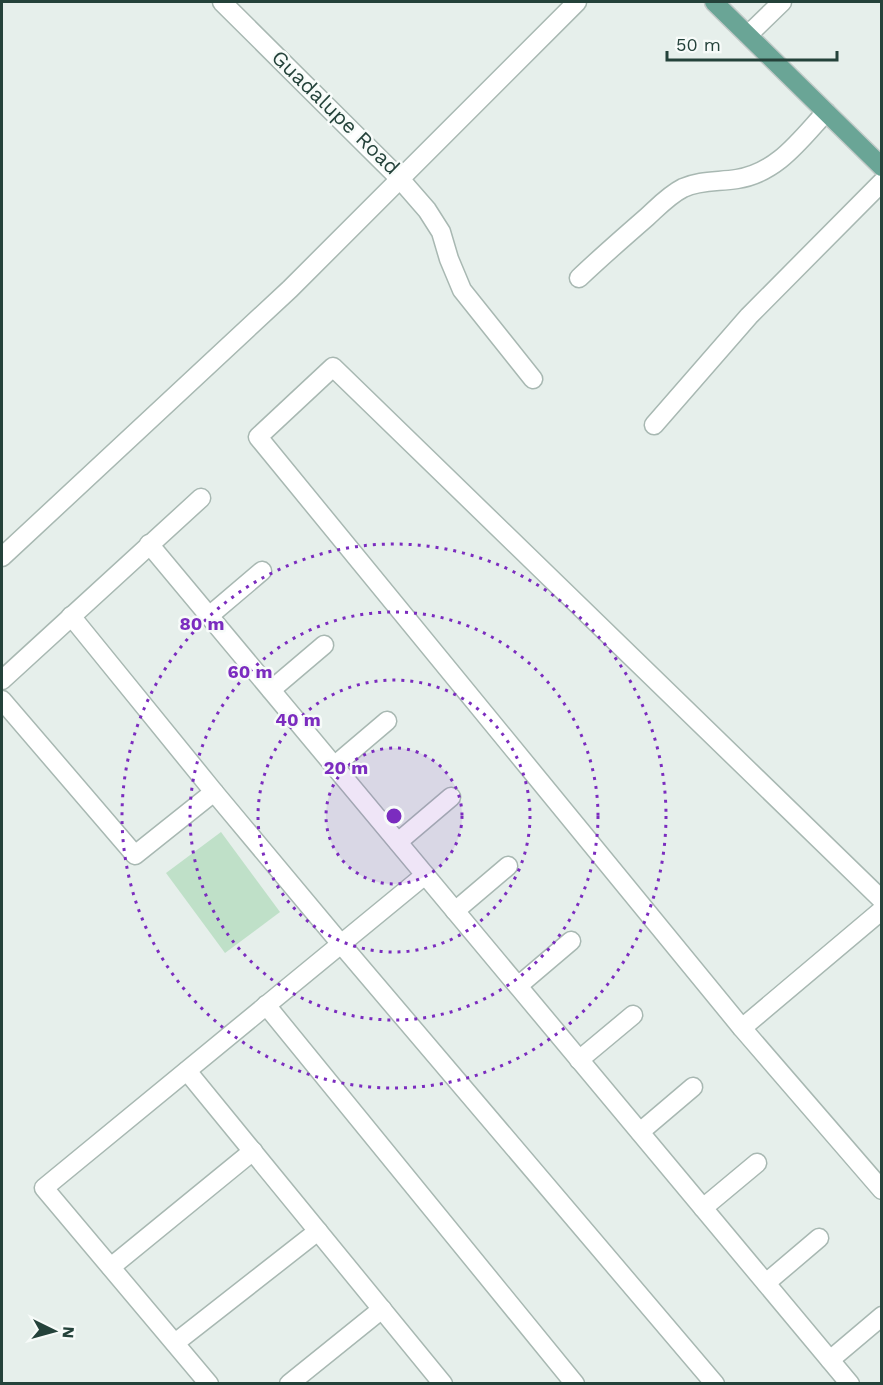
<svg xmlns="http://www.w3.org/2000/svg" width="883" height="1385" font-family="'Work Sans',sans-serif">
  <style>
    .green { fill: #bfe0c8 }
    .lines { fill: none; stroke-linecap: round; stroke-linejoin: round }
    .minor-casing { stroke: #a8b8b2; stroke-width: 21 }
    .major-casing { stroke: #c2cac8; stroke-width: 21 }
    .minor { stroke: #fff; stroke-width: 18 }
    .major { stroke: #6aa596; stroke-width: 18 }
    .ring { fill: none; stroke: #7b2cbf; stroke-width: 3; stroke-dasharray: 3 6 }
    .labels { text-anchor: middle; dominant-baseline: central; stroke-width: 5; stroke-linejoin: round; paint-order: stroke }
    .street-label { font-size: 21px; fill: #24423a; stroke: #f7fbf9 }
    .centre { fill: #7b2cbf; stroke: #f7fbf9; stroke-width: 3 }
    .ring-label { font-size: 18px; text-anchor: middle; font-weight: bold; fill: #7b2cbf; stroke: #f7fbf9; stroke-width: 5; stroke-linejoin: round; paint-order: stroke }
  </style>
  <rect width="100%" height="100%" fill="#e6efeb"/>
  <!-- green -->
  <polygon class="green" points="221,832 280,912 225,953 166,873"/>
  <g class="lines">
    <!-- minor casing -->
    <g class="minor-casing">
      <g id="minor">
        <polyline points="222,2 400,179 427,210 441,232 449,259 462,290 533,379"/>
        <polyline points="748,35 782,2"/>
        <path d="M579,278C601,257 624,237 647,217C658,207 669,195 683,188C700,180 719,182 737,179C777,173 800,140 826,112"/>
        <polyline points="654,425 749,316 882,182"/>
        <polyline points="149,544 850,1384"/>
        <polyline points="2,557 290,289 577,2"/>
        <polyline points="71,616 214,792 341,944 715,1384"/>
        <polyline points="209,616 262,571"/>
        <polyline points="2,680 201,498"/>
        <polyline points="271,690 324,645"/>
        <polyline points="2,700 135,855 214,792"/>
        <polyline points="334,766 387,721"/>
        <polyline points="398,842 451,797"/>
        <polyline points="882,900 333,367 258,437 742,1028 882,1190"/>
        <polyline points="455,911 508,866"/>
        <polyline points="518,986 571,941"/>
        <polyline points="266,1005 575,1384"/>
        <polyline points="742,1028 882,910"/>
        <polyline points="579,1060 633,1015"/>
        <polyline points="187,1071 443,1384"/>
        <polyline points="640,1132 693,1087"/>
        <polyline points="703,1208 757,1163"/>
        <polyline points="111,1267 253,1151"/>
        <polyline points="766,1283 819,1238"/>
        <polyline points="175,1343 318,1231"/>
        <polyline points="830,1360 882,1316"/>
        <polyline points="209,1384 44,1188 425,875"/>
        <polyline points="289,1384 382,1309"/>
      </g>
    </g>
    <!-- major casing -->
    <g class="major-casing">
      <polyline id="major" points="714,2 882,167"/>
    </g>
    <!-- minor -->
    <use href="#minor" class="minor"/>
    <!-- major -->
    <use href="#major" class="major"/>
  </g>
  <!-- distance rings -->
  <circle cx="394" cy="816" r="68" fill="#7b2cbf" fill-opacity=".12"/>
  <g class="ring">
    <circle cx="394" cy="816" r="68"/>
    <circle cx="394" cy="816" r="136"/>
    <circle cx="394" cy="816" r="204"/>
    <circle cx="394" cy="816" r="272"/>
  </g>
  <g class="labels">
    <!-- street labels -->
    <g class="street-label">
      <text transform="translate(336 112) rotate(44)">Guadalupe Road</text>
    </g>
  </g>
  <circle cx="394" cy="816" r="9" class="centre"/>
  <g class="ring-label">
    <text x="202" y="630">80 m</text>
    <text x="250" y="678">60 m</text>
    <text x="298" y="726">40 m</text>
    <text x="346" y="774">20 m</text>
  </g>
  <!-- border -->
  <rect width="883" height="1385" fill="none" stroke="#24423a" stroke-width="6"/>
  <!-- north arrow -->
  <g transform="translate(54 1331) rotate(95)" stroke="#f7fbf9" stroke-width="4.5" paint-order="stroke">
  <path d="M0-4.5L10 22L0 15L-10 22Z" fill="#24423a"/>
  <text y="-9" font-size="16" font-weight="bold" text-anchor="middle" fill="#24423a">N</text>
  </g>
  <!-- scale -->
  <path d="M667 51v9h170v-9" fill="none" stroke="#24423a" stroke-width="3"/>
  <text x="676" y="51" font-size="18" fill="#24423a" stroke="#f7fbf9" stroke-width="4.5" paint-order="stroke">50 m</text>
</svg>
